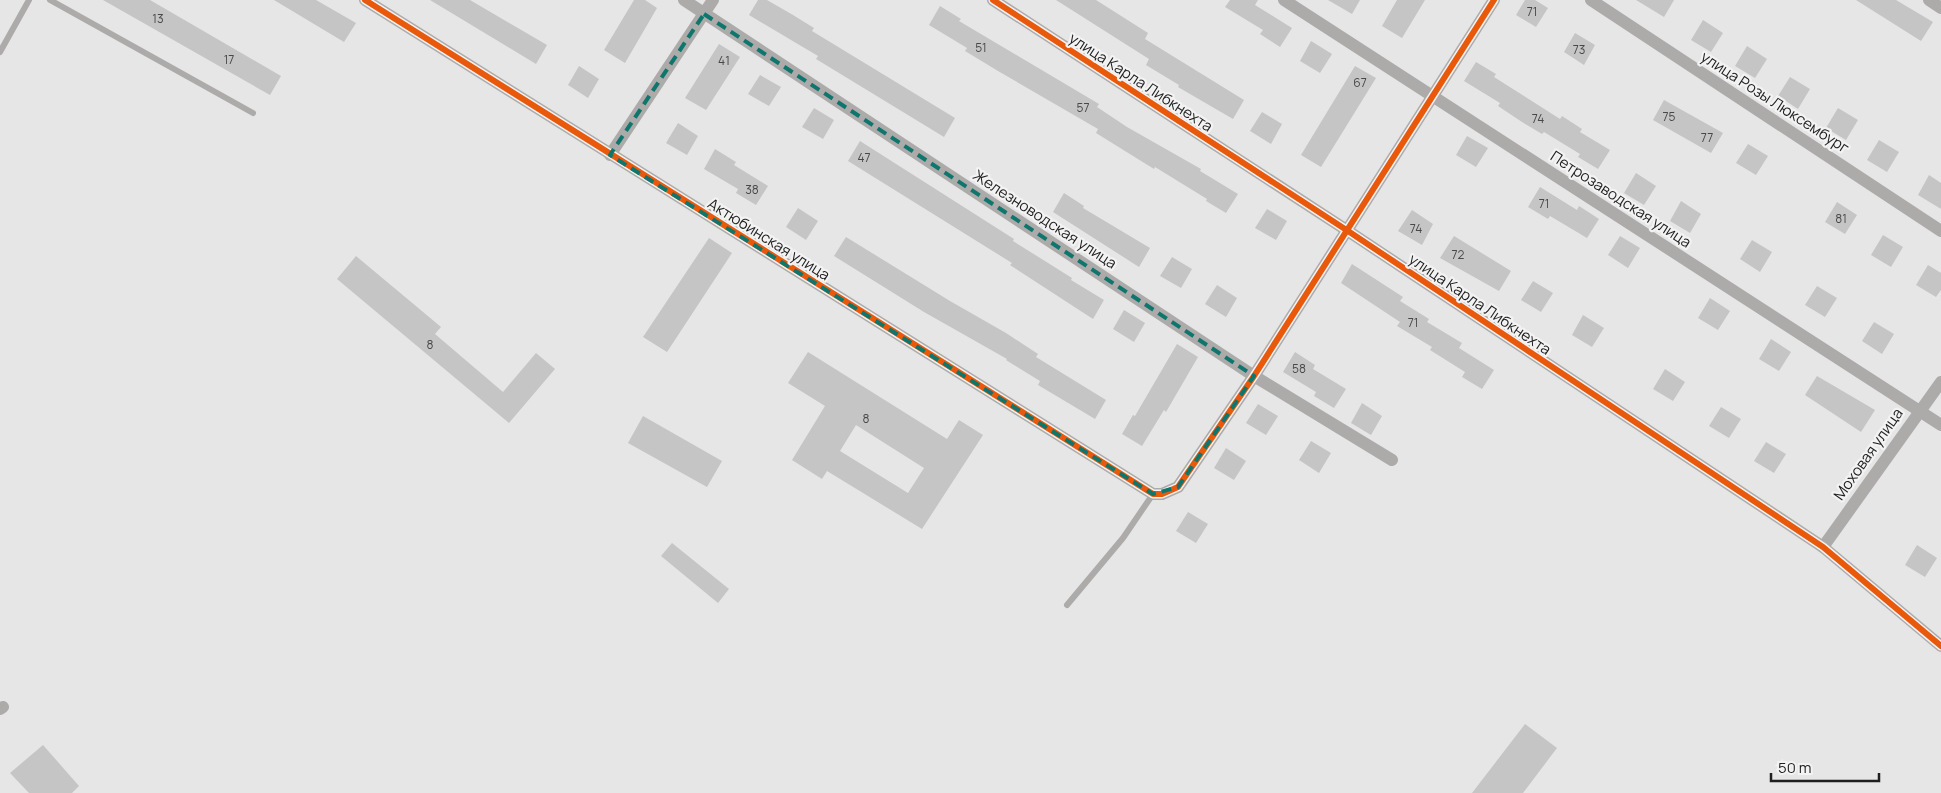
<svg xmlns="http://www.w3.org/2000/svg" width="1941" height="793" font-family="Manrope,sans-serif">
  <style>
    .building { fill: #c6c5c6; fill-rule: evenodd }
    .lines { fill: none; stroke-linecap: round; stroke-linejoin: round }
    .lane { stroke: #adaaaa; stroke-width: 6 }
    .street { stroke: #adaaaa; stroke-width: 12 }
    .cycleway-casing { stroke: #f3f3f4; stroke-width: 9 }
    .cycleway { stroke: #e8590c; stroke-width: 6 }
    .marked { fill: none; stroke: #0f766e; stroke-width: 4; stroke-dasharray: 10 6; stroke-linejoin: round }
    .labels { text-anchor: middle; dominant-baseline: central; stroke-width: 4.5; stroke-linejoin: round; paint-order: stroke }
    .number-label { font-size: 12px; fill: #484848 }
    .street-label { font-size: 15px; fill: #1e1e1e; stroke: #f3f3f4 }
  </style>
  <rect width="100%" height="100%" fill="#e6e6e6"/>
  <!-- building -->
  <g class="building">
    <polygon points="103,0 150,0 281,76 270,95"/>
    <polygon points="274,0 316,0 356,23 344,42"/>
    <polygon points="430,0 470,0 547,45 536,64"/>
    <polygon points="634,0 645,0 657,8 625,63 604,50"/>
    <polygon points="758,0 767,0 793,15 814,28 812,31 955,118 944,137 816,59 818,56 749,15"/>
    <polygon points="1056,0 1096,0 1148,33 1145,39 1244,100 1233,119 1178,87 1179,85 1146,65 1149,59"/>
    <polygon points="1230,0 1258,0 1255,5 1292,28 1280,47 1260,34 1263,30 1225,7"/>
    <polygon points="1328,0 1360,0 1352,14"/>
    <polygon points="1397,0 1425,0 1402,38 1382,26"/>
    <polygon points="1525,0 1535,0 1548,8 1536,27 1516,15"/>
    <polygon points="1636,0 1674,0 1664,17"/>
    <polygon points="1856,0 1896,0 1933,22 1921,41"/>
    <polygon points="940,6 961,19 959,21 1099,104 1097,107 1127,127 1201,169 1200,171 1238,194 1226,213 1206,201 1207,199 1155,167 1154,169 1096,133 1098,129 998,71 965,51 967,48 929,25"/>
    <polygon points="1703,20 1723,33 1711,52 1691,40"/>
    <polygon points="1575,33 1595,45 1584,65 1564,52"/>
    <polygon points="1311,41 1332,54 1320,73 1300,61"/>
    <polygon points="719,44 740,57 706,110 685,98"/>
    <polygon points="1747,46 1767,59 1755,78 1735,66"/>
    <polygon points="1476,62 1496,74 1494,77 1560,119 1562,116 1582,129 1580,132 1610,150 1598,169 1578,157 1580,154 1544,132 1542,134 1522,122 1498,106 1500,103 1464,81"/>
    <polygon points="579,66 599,79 588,98 568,85"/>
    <polygon points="1355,66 1376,78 1321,167 1301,155"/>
    <polygon points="760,75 781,87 769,106 748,94"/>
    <polygon points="1790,77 1810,89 1798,109 1778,96"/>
    <polygon points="1664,100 1723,133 1711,153 1653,120"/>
    <polygon points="814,108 834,120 823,139 802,127"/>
    <polygon points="1838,108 1858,120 1846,140 1826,128"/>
    <polygon points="1262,112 1282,124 1271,144 1250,131"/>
    <polygon points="678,123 698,136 687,155 666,143"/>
    <polygon points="1467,136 1488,148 1476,167 1456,155"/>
    <polygon points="1879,140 1899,152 1887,172 1867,160"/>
    <polygon points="860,141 1014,239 1013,241 1072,278 1071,280 1104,300 1093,319 1010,265 1012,263 848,161"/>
    <polygon points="1748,144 1768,156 1756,175 1736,163"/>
    <polygon points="715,149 736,162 734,165 768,186 756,205 736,193 738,189 704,169"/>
    <polygon points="1636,173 1656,186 1644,205 1624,193"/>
    <polygon points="1929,175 1941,183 1941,209 1918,195"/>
    <polygon points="1540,187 1577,210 1579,206 1599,219 1587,238 1550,216 1548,219 1528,207"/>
    <polygon points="1064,193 1084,206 1083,208 1150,248 1139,267 1053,212"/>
    <polygon points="1681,201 1701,214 1690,233 1670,221"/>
    <polygon points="1837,202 1857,215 1845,234 1825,222"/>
    <polygon points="798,208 818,221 806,240 786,227"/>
    <polygon points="1267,209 1287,221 1276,240 1255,228"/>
    <polygon points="1412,210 1433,224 1422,245 1398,231"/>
    <polygon points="1883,235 1903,247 1891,267 1871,255"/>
    <polygon points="1454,236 1511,271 1499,291 1440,258"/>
    <polygon points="1620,236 1640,248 1628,268 1608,255"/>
    <polygon points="846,237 950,301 1006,333 1038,354 1036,357 1106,400 1095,419 1038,385 1040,381 1006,360 1007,359 924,312 834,256"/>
    <polygon points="709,238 732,253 667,352 643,337"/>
    <polygon points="1752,240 1772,252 1760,272 1740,259"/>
    <polygon points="356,256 441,327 435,334 503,392 536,353 555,369 509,423 337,279"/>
    <polygon points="1172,257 1192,269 1181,288 1160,276"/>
    <polygon points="1352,264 1403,297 1400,301 1429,319 1427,322 1462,343 1459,348 1494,370 1482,389 1462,377 1465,372 1430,350 1432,347 1397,326 1400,322 1341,283"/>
    <polygon points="1928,265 1941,273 1941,290 1936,297 1916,285"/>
    <polygon points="1533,281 1553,293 1541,312 1521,300"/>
    <polygon points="1217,285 1237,298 1226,317 1205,304"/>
    <polygon points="1817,286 1837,298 1825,317 1805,305"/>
    <polygon points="1710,298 1730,311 1718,330 1698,318"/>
    <polygon points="1124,310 1145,323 1134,342 1113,329"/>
    <polygon points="1583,315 1604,328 1592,347 1572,335"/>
    <polygon points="1874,322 1894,334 1882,354 1862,341"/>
    <polygon points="1771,339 1791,352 1779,371 1759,359"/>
    <polygon points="1177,344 1198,357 1166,412 1164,410 1142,446 1122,434 1133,415 1135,416"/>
    <path d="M808,352L947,439L959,420L983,435L922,529L827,471L822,479L792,460L825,406L788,383ZM856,425L924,468L908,493L840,451Z"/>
    <polygon points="1295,352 1315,365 1313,369 1346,389 1334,408 1314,396 1316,392 1283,372"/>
    <polygon points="1665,369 1685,382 1673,401 1653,389"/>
    <polygon points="1817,376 1875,410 1861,432 1805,395"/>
    <polygon points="1362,403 1382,416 1371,435 1351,423"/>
    <polygon points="1258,404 1278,416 1266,435 1246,423"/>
    <polygon points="1721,407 1741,419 1729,438 1709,426"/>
    <polygon points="643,416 722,461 707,487 628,443"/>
    <polygon points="1311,441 1331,453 1319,473 1299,460"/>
    <polygon points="1766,442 1786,454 1774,473 1754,461"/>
    <polygon points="1226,448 1246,461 1234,480 1214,468"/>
    <polygon points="1188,512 1208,524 1196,543 1176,531"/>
    <polygon points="672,543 729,589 718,603 661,556"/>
    <polygon points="1917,545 1937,558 1925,577 1905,565"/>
    <polygon points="1525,724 1557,748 1523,793 1472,793"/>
    <polygon points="43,745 79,786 72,793 29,793 10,773"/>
  </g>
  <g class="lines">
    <!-- lane -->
    <g class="lane">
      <polyline points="50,0 253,113"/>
      <polyline points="0,52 29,0"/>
      <polyline points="1067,605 1123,538 1153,494"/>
    </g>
    <!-- street -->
    <g class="street">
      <polyline points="365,0 1153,494 1162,494 1178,487 1254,376 1494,0"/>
      <polyline points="684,0 1254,376 1392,460"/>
      <polyline points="993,0 1348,231 1823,547 1941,646"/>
      <polyline points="1284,0 1941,425"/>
      <polyline points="1591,0 1941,231"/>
      <polyline points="1929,0 1941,8"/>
      <polyline points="610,155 713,0"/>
      <polyline points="1823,547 1941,382"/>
      <polyline points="0,709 3,707"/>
    </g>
    <!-- cycleway casing -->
    <g class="cycleway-casing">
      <g id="cycleway">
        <polyline points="365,0 1153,494 1162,494 1178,487 1254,376 1494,0"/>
        <polyline points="993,0 1348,231 1823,547 1941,646"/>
      </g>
    </g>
    <!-- cycleway -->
    <use href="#cycleway" class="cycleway"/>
  </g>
  <!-- marked area -->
  <path class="marked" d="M704,14L1254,376L1178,487L1153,494L610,155Z"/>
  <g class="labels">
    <!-- number labels -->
    <g class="number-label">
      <text x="1532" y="11">71</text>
      <text x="158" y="18">13</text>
      <text x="981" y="47">51</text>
      <text x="1579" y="49">73</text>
      <text x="229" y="59">17</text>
      <text x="724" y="60">41</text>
      <text x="1360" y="82">67</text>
      <text x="1083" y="107">57</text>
      <text x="1669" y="116">75</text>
      <text x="1538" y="118">74</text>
      <text x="1707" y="137">77</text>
      <text x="864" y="157">47</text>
      <text x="752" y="189">38</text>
      <text x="1544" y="203">71</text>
      <text x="1841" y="218">81</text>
      <text x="1416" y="228">74</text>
      <text x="1458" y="254">72</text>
      <text x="1413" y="322">71</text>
      <text x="430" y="344">8</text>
      <text x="1299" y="368">58</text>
      <text x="866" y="418">8</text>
    </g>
    <!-- street labels -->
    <g class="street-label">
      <text transform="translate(1141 82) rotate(33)">улица Карла Либкнехта</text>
      <text transform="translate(1775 102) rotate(33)">улица Розы Люксембург</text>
      <text transform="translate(1621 199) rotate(33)">Петрозаводская улица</text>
      <text transform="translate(1045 219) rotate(33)">Железноводская улица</text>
      <text transform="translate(769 239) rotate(32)">Актюбинская улица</text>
      <text transform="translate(1480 304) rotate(34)">улица Карла Либкнехта</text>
      <text transform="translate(1868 454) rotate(-55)">Моховая улица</text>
    </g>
  </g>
  <!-- scale -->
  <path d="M1771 773v8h108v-8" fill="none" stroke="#1e1e1e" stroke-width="2.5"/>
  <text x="1778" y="773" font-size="15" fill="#1e1e1e" stroke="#f3f3f4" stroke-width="4" paint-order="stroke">50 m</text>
</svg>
